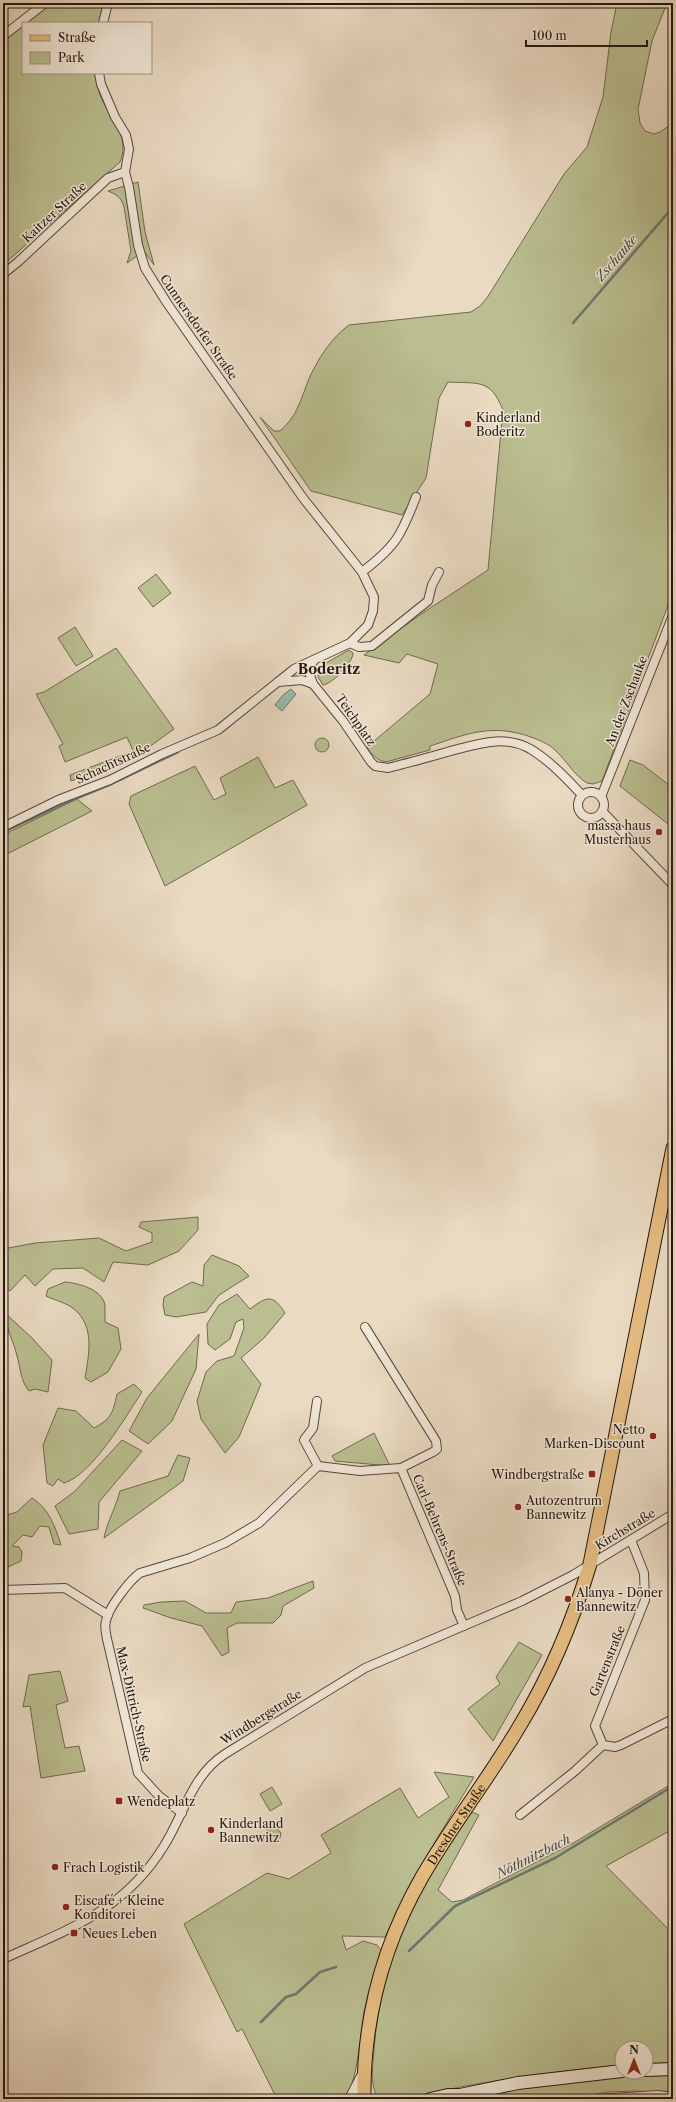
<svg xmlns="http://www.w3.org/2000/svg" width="676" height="2102" font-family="'Libre Caslon Text',serif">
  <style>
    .green { fill: #babe90; stroke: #6f6a50 }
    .water { fill: #98bbaf; stroke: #6a7970 }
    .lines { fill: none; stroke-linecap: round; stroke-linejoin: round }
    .stream { stroke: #6a7970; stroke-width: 2.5 }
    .minor-casing { stroke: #56473d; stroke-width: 10 }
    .tertiary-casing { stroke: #56473d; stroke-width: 12 }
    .secondary-casing { stroke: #241611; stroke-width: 14 }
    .primary-casing { stroke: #241611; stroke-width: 15 }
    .minor { stroke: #f1e7d7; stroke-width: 8 }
    .tertiary { stroke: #f1e7d7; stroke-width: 10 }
    .secondary { stroke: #f1e7d7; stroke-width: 12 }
    .primary { stroke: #e5bd81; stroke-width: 13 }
    .poi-dot { fill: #8f2418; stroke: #f1e7d7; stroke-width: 1.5 }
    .labels { text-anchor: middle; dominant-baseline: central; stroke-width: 3; stroke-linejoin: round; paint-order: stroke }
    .street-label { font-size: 12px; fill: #241611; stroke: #f1e7d7 }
    .poi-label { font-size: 12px; fill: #241611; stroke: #f1e7d7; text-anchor: start }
    .water-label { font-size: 13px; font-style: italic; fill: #4d5048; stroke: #f1e7d7 }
    .quarter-label { font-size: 14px; font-weight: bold; fill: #241611; stroke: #f1e7d7 }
  </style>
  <rect width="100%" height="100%" fill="#eadac2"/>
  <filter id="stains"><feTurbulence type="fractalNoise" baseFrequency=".005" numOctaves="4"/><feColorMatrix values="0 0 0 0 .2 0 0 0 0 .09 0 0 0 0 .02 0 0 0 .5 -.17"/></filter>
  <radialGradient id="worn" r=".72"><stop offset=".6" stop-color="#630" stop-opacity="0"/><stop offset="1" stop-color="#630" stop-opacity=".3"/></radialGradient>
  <!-- green -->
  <g class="green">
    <polygon points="49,3 103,3 99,23 23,23"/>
    <path d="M617,3H667L652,41L638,109L640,123L645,131L654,134L660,132L673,123V592L602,781L593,784L587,783C574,775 566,760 555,750C549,744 539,740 531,737C491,723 467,734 430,746V750L386,762C376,760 372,755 367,747L430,694L438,664L407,654L399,663L364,655L424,612L488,570L503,410C490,378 479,384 448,382L439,398L426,478L402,515L311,491L260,417L274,431H280C296,418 301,400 308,381C317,360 331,338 349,325L471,312L480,306L487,298L564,174L587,147L603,97L611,32Z"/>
    <path d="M23,23V73H96C96,78 96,84 98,88C104,115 132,133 120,162L3,265V39Z"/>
    <path d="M138,182L145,232L154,265L144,251L127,263L131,251L124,207C121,197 117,195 108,191Z"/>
    <polygon points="156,574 171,593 153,607 138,588"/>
    <polygon points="75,627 93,656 76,666 58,638"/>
    <polygon points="116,648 174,729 138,755 111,767 71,781 70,775 133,751 127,737 65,762 59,746 63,744 36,694 44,692"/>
    <path d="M349,650L353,653C353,663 332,684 323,685L318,677L319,667Z"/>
    <circle cx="322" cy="745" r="7"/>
    <polygon points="258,757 275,788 293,780 307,805 165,886 129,804 131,796 195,766 214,800 226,794 220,778"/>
    <polygon points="630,760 643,765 673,788 673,828 620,786"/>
    <polygon points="77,799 92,811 3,856 3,835"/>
    <polygon points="198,1217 198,1230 179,1251 148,1265 113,1262 104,1282 83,1268 53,1269 35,1286 25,1275 10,1291 3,1284 3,1249 35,1243 99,1238 126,1251 152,1242 152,1233 139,1227 141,1222"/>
    <polygon points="212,1255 239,1266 249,1276 219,1295 206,1312 176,1317 165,1315 163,1305 164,1297 192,1282 203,1286 204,1265"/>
    <path d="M65,1282C78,1283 102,1289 105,1305C105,1311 105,1317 105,1322L118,1328L121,1349L108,1372L91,1382L85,1378C89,1354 95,1326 74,1309C67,1303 54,1300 46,1296L48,1289Z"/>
    <path d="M237,1294L250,1309C267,1296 273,1294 285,1313L264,1338L241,1358L261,1384L239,1437L225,1453L201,1419L197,1401L206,1372L217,1361L234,1356L244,1328L243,1319L236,1322L230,1339L215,1350L208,1344L207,1324L219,1305Z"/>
    <path d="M6,1314L32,1338L52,1360L48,1392L35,1389L29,1391C20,1380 21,1369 17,1356C14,1342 6,1330 6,1314Z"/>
    <polygon points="199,1334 196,1369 172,1421 148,1444 129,1431 147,1398"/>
    <path d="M134,1384L142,1392C126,1416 92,1475 64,1483L58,1479L53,1486L47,1483L43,1445L58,1408L76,1411L94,1428C111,1419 113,1413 117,1394Z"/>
    <polygon points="374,1433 390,1466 335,1461 332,1456"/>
    <polygon points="122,1440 142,1451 99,1502 98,1529 69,1534 55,1506 74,1492"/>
    <path d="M178,1455L190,1458L183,1481L104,1538C107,1522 116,1507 120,1491L168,1476Z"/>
    <path d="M32,1498C49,1509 55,1526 61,1545L54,1544L49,1527L40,1526L32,1537L23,1535L12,1546L19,1547L22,1552L21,1561L6,1568L3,1566V1516L17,1512Z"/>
    <polygon points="313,1581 314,1588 283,1606 281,1615 273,1623 237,1623 227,1628 229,1652 222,1656 202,1626 171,1618 143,1608 144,1605 161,1602 185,1601 206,1613 231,1613 236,1602 268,1598"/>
    <polygon points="519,1642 542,1655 493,1741 468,1709 500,1684 496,1677"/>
    <polygon points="60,1671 68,1701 56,1705 65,1748 79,1746 85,1771 41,1778 30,1706 23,1707 29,1675"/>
    <path d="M434,1772L474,1777L413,1879L385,1937L342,1936L346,1950L363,1941L377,1945L381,1950C375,1971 368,1991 364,2012C359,2041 359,2072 346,2099H277L242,2029L237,2032L184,1924L267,1873L289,1879L331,1853L321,1835L400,1788L418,1818L449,1797Z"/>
    <path d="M673,1783V1829L606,1866L673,1934V2063L646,2064V2048H622V2065C556,2071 491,2080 426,2094C412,2097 392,2102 378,2098C369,2084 373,2066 374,2050C380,1962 420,1882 472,1812L479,1815L438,1890L452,1902L463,1900L575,1842Z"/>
    <polygon points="272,1787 282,1804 270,1811 260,1794"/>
    <polygon points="271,1822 281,1833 280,1838 277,1840 272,1839 266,1828 268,1823"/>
    <path d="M673,2074V2093L633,2091L607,2092L573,2099H470C537,2083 604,2075 673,2074Z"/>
  </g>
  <!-- water -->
  <polygon class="water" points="291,689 296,694 282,711 275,705 283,695"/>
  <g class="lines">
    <!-- stream -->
    <g class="stream">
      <polyline points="573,323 673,207"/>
      <polyline points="3,832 70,801 109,785 178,752"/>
      <polyline points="409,1951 455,1906 555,1858 673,1786"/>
      <polyline points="261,2022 286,1997 296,1994 320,1972 336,1967"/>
    </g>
    <!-- minor casing -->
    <g class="minor-casing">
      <g id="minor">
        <polyline points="103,23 108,3"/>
        <polyline points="3,36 45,3"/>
        <polyline points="3,274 18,262 108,178 125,172"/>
        <path d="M362,572C396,546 401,536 416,497"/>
        <polyline points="350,643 359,647 372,646 413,613 428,601 432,585 439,572"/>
        <path d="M314,660L310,667V675L313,684L343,721L371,762L375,766L388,768C407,763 427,758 447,752C475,745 505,733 532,750C551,762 567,779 582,795"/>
        <polyline points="278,682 302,680 313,684"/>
        <circle cx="591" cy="805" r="13"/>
        <polyline points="601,797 673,615"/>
        <polyline points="602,811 673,885"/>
        <polyline points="3,827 58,800 110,780 162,754 218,730 294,669 350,643 368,625 373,611 374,597 362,572 303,498 167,303 145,268 138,245 129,187 125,172 129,149 126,135 115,117 101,84 99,73"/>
        <polyline points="365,1327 436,1441 437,1449 433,1452 401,1468"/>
        <polyline points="317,1401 313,1428 304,1440 318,1466"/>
        <polyline points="631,1540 644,1573 645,1600 595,1726 603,1745 615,1747 621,1745 673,1719"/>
        <polyline points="3,1590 65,1588 108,1615"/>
        <path d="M182,1813L159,1796L138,1773L107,1639C106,1633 104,1627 106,1621C108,1608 130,1580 140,1573L190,1558L225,1543L259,1523L318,1466L360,1471L401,1468L455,1596L457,1610L464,1626"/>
        <polyline points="520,1815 575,1771 603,1745"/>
        <path d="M3,1959C69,1929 124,1911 164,1846C184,1814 192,1775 225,1754L365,1668L522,1601L573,1575L673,1514"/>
        <polyline points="596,2099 658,2095 673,2097"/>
      </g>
    </g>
    <!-- tertiary casing -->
    <g class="tertiary-casing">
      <polyline id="tertiary" points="350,2099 364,2072"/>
    </g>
    <!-- secondary casing -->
    <g class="secondary-casing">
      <g id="secondary">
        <polyline points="646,2070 673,2069"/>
        <polyline points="430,2099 448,2095 460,2095 518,2083 622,2071"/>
      </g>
    </g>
    <!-- primary casing -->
    <g class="primary-casing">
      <g id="primary">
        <path id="s1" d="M364,2099C363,2021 383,1945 422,1877C452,1825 489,1778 519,1727C550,1676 573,1621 590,1564L673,1148"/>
      </g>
    </g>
    <!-- minor -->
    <use href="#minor" class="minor"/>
    <!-- tertiary -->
    <use href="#tertiary" class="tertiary"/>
    <!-- secondary -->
    <use href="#secondary" class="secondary"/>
    <!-- primary -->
    <use href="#primary" class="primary"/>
  </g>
  <!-- markers -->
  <g class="poi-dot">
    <circle cx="468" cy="424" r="4"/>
    <circle cx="659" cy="832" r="4"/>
    <circle cx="653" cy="1436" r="4"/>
    <rect x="588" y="1470" width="8" height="8" rx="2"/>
    <circle cx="518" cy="1507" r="4"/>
    <circle cx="568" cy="1599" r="4"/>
    <rect x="115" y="1797" width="8" height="8" rx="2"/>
    <circle cx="211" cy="1830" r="4"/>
    <circle cx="55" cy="1867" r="4"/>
    <circle cx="66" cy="1907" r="4"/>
    <rect x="70" y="1929" width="8" height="8" rx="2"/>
  </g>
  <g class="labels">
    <!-- street labels -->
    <g class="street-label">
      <text transform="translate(54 212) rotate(-43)">Kaitzer Straße</text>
      <text transform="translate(199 327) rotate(55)">Cunnersdorfer Straße</text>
      <text transform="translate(626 701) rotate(-69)">An der Zschauke</text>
      <text transform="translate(356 720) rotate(55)">Teichplatz</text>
      <text transform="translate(113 763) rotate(-25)">Schachtstraße</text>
      <text transform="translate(625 1529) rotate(-31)">Kirchstraße</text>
      <text transform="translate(440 1530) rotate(67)">Carl-Behrens-Straße</text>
      <text transform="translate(607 1661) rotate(-68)">Gartenstraße</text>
      <text transform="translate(134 1704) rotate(77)">Max-Dittrich-Straße</text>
      <text transform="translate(261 1717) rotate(-32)">Windbergstraße</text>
      <text stroke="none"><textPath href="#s1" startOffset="295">Dresdner Straße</textPath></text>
    </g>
    <!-- poi labels -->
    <g class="poi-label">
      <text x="476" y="417">Kinderland<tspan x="476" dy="14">Boderitz</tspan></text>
      <text x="651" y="825" text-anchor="end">massa haus<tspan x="651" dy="14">Musterhaus</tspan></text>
      <text x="645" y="1429" text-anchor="end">Netto<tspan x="645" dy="14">Marken-Discount</tspan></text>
      <text x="584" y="1474" text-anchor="end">Windbergstraße</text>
      <text x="526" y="1500">Autozentrum<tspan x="526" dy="14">Bannewitz</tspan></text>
      <text x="576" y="1592">Alanya - Döner<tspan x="576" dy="14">Bannewitz</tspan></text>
      <text x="127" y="1801">Wendeplatz</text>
      <text x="219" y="1823">Kinderland<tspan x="219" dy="14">Bannewitz</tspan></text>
      <text x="63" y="1867">Frach Logistik</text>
      <text x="74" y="1900">Eiscafé + Kleine<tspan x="74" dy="14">Konditorei</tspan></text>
      <text x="82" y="1933">Neues Leben</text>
    </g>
    <!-- water labels -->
    <g class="water-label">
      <text transform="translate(616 258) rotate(-49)">Zschauke</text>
      <text transform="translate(533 1856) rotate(-27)">Nöthnitzbach</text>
    </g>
    <!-- quarter labels -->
    <g class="quarter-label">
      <text x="329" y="669">Boderitz</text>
    </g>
  </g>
  <!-- margin -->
  <rect width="676" height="2102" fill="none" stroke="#eadac2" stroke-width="16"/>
  <rect x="4" y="4" width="668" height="2094" fill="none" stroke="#241611" stroke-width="2"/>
  <rect x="8" y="8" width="660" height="2086" fill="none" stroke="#241611"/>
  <!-- legend -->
  <rect x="22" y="22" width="130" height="52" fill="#f1e7d7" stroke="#9f9388"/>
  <rect x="30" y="35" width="20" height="6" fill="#e5bd81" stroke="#9f9388"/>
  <text x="58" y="42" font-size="12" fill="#241611">Straße</text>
  <rect x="30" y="52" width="20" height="12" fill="#babe90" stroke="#9f9388"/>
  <text x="58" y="62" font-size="12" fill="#241611">Park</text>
  <!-- north arrow -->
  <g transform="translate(634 2060)"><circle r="19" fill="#f1e7d7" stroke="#9f9388"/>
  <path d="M0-3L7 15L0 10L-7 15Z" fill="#8f2418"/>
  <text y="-6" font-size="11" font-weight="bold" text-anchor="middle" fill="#241611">N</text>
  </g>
  <!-- scale -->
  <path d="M526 40v6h121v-6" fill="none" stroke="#241611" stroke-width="2"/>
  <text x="532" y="40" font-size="12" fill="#241611" stroke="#f1e7d7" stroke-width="3" paint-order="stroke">100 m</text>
  <rect width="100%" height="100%" filter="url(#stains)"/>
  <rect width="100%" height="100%" fill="url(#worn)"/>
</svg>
